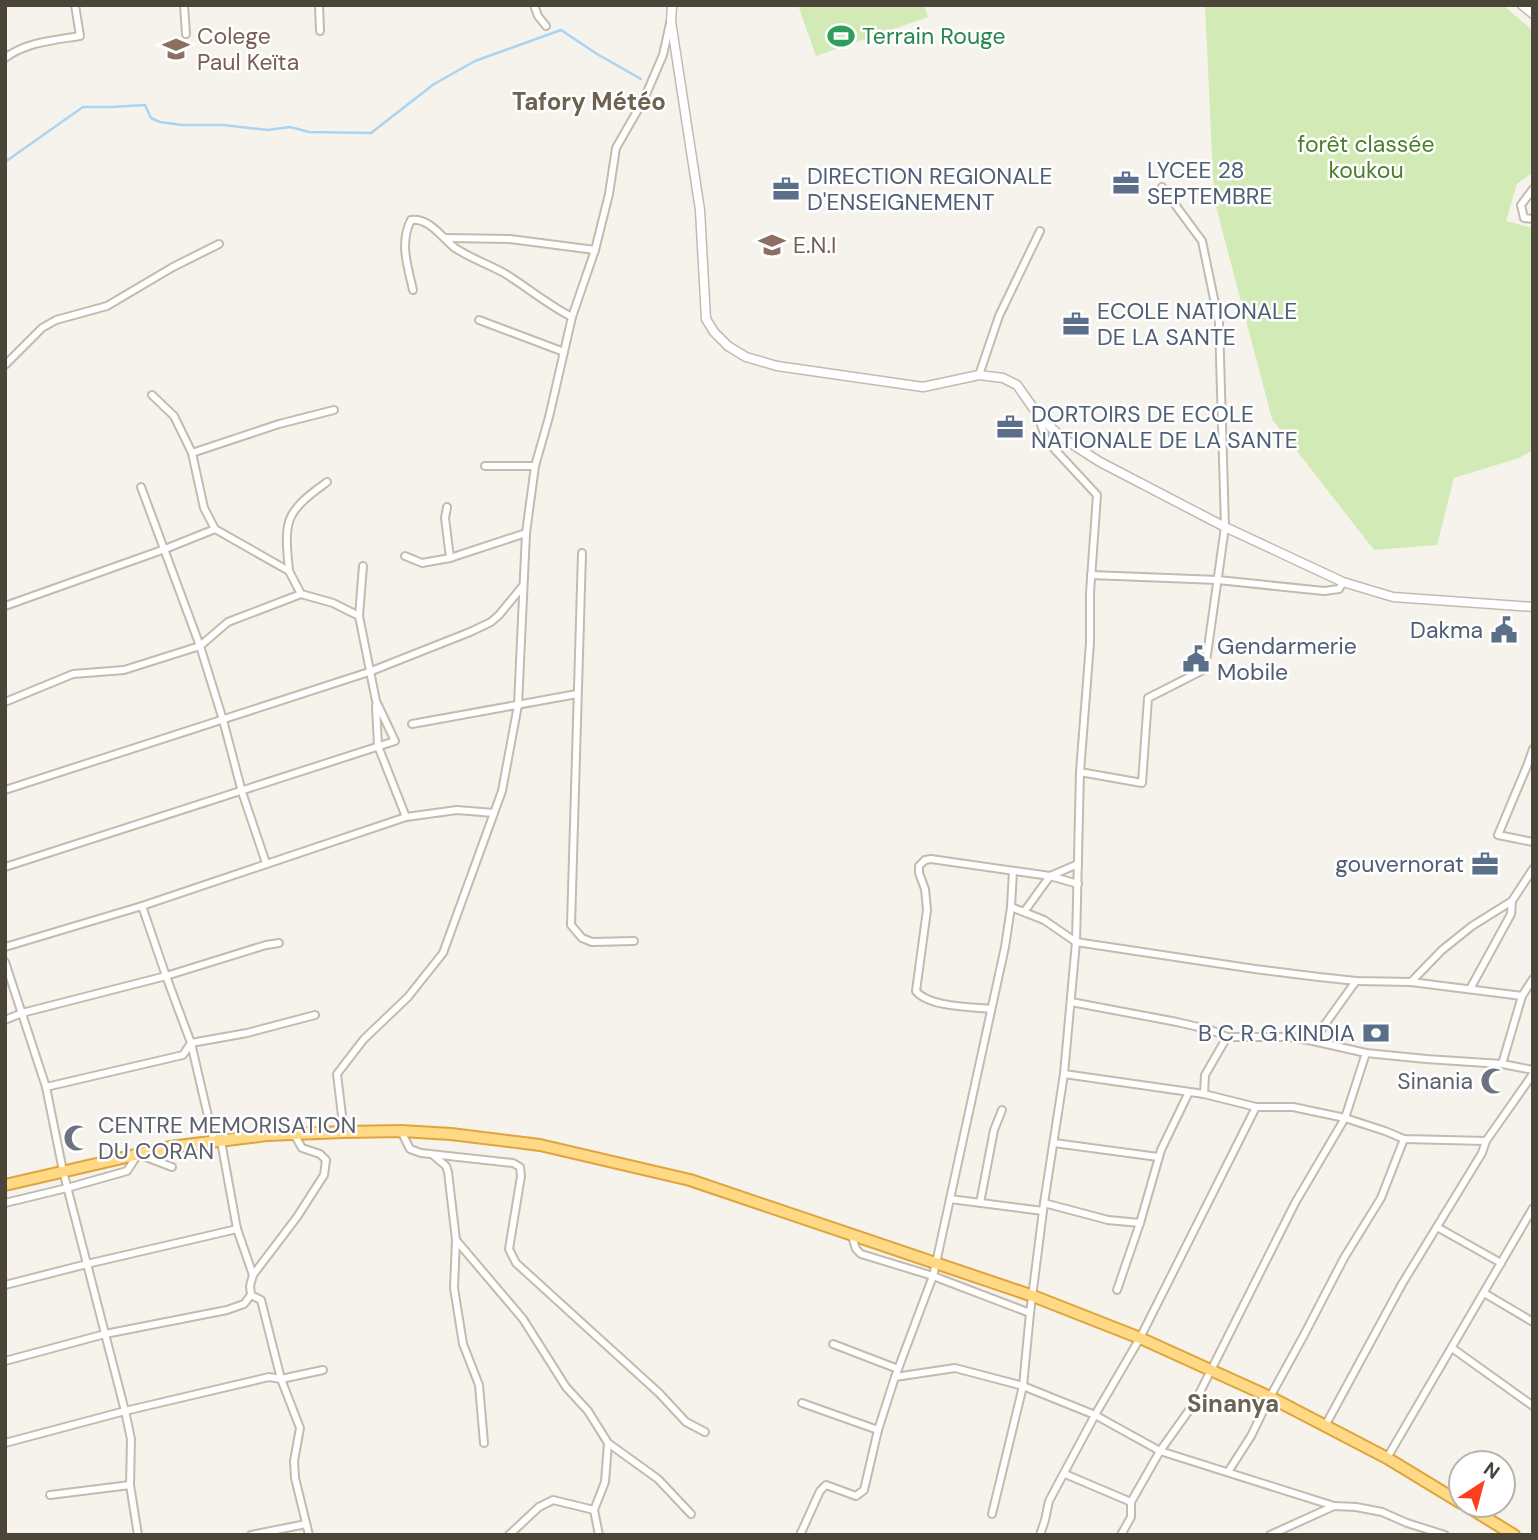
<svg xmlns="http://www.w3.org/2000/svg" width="1538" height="1540" font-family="'DM Sans',sans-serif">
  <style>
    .green { fill: #d2eab5 }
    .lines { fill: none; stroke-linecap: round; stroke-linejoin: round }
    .stream { stroke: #a9d4f2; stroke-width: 2.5 }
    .minor-casing { stroke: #c2bbae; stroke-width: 10 }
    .tertiary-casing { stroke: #c2bbae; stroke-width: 11 }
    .trunk-casing { stroke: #e0a43c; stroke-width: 14 }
    .minor { stroke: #fff; stroke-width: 6 }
    .tertiary { stroke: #fff; stroke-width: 8 }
    .trunk { stroke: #ffd985; stroke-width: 10 }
    .labels { text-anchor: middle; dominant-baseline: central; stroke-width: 5; stroke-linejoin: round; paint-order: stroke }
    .education-label { font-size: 23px; fill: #785e54; stroke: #fff; text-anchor: start }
    .leisure-label { font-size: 23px; fill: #27864d; stroke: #fff; text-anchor: start }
    .park-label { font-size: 23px; fill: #4a7f2a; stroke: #fff }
    .service-label { font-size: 23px; fill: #4e5e75; stroke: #fff; text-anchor: start }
    .worship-label { font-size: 23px; fill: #5b616d; stroke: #fff; text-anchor: end }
    .neighbourhood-label { font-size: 24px; font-weight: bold; fill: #6e6250; stroke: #fff }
  </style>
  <rect width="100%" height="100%" fill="#f6f3ec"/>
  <!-- green -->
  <g class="green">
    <polygon points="798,5 924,5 928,17 816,56"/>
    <polygon points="1205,5 1503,5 1533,31 1533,172 1517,184 1506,221 1533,228 1533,450 1519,458 1454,478 1437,545 1374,550 1272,419 1214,199"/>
  </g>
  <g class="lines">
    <!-- stream -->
    <polyline class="stream" points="5,162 83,107 111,107 145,105 151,118 160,122 182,125 223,125 268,130 290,127 309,132 371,133 434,84 475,61 561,30 597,54 641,79"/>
    <!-- minor casing -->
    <g class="minor-casing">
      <g id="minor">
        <polyline points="184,5 186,34"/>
        <polyline points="319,5 320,31"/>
        <polyline points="534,5 538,16 546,26"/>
        <path d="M5,58C26,42 55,40 80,36L75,5"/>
        <polyline points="1533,189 1521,205 1524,218 1533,219"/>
        <polyline points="446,238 510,239 595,250"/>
        <path d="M413,290C408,267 399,243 411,220C429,217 443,239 455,248C470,258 488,264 504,273C527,287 548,305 572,317"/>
        <polyline points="479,320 564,352"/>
        <polyline points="5,365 42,328 56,320 107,306 173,267 219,244"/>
        <polyline points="979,375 999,316 1040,231"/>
        <polyline points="152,395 174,416 192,453 204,508 215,529"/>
        <polyline points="192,453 279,424 334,410"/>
        <polyline points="485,466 535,466"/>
        <polyline points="141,487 200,646 223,720 242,792 266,863"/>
        <polyline points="447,507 445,518 450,558"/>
        <polyline points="582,553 571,925 582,938 592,942 634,941"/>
        <polyline points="405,556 422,563 450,558 526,533"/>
        <path d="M289,571C288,557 285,540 288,526C291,507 312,493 327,482"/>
        <polyline points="1091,575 1218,580 1324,591 1339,589 1343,582"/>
        <polyline points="5,606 165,549 215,529 289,571 301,594 333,603 359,616 376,701 395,741 5,867"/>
        <polyline points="359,616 363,566"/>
        <polyline points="5,702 73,674 124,670 200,646 228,622 301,594"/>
        <polyline points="376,706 378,746 406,817"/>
        <polyline points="412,724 577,694"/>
        <polyline points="1533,749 1527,766 1498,835 1533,842"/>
        <polyline points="1080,772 1142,783 1148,698 1205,669 1225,527 1219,323 1202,241 1162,187"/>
        <polyline points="5,790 369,672 470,632 491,622 499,615 522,587"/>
        <polyline points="1011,907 1044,920 1076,942 1255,969 1319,977 1356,981 1411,982 1442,950 1472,926 1512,901 1533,869"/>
        <polyline points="1024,912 1050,876 1078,884"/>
        <polyline points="5,947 142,906 406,817 457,810 494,813"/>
        <polyline points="5,962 46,1087 63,1171 125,1411 131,1439 130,1485 138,1535"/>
        <polyline points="1356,981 1313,1041 1366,1053 1426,1059 1502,1064 1533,1070"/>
        <polyline points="1411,982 1522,996"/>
        <polyline points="1470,989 1511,914 1512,901"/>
        <polyline points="1071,1002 1177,1022 1211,1030 1227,1037 1289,1037 1313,1041"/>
        <path d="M991,1009C972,1007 928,1007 916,991L927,910L925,889L919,873V866L925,860L931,859L1050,876L1078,864"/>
        <polyline points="5,1020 22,1013 166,976 266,945 279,943"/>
        <polyline points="1502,1064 1522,996 1533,979"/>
        <polyline points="1064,1074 1204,1094 1256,1107 1293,1107 1345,1118 1385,1131 1404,1139 1486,1141 1533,1074"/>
        <polyline points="46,1087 183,1055 191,1043 166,976 142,906"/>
        <polyline points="1204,1094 1205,1075 1227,1037"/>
        <polyline points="401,1131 410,1149 421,1153 513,1163 520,1167 521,1176 509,1249 516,1263 659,1393 686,1422 705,1432"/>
        <polyline points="344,1132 337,1074 364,1039 408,997 443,953 502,791 518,705 526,533 535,466 549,417 572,317 595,250 609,194 616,148 644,99 663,55 670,23"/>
        <polyline points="294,1134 302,1148 320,1154 326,1160 324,1175 297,1217 253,1275 250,1286 251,1295 261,1300 281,1379 300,1428 294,1461 295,1478 309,1535"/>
        <polyline points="221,1141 237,1229 253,1275"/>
        <polyline points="214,1142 191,1043 247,1033 315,1015"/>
        <polyline points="1054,1143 1158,1157"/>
        <polyline points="434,1156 446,1166 448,1172 456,1240 454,1288 463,1344 479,1385 484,1443"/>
        <polyline points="950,1199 1043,1211"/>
        <polyline points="5,1203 67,1188 127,1171 138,1154 172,1167"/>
        <polyline points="980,1203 994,1130 1002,1110"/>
        <polyline points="1044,1203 1108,1220 1140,1223 1161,1150 1189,1092"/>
        <polyline points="1437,1227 1501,1263"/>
        <polyline points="852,1236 856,1249 861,1254 933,1276 1030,1313"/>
        <polyline points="456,1240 523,1319 566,1387 588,1411 608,1443 658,1479 691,1514"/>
        <polyline points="5,1285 87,1264 237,1229"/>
        <polyline points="1117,1290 1140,1223"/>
        <polyline points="1484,1293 1533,1322"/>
        <polyline points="833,1344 898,1369"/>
        <polyline points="1452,1348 1533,1406"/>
        <polyline points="5,1361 105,1334 227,1310 244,1304 251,1295"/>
        <polyline points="895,1377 955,1368 1023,1386 1095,1415 1160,1451 1334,1506"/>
        <polyline points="802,1403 878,1430"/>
        <polyline points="1325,1426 1402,1284 1482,1153 1486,1141"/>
        <polyline points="5,1443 125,1411 269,1377 281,1379 323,1370"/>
        <polyline points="1387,1458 1533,1208"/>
        <polyline points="1228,1472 1251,1436 1270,1397 1304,1335 1344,1258 1381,1198 1404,1139"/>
        <polyline points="1065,1474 1131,1502 1160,1451 1195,1402 1295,1203 1345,1118 1366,1053"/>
        <polyline points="50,1495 130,1485"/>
        <polyline points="992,1514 1023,1386 1030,1313 1044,1203 1064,1074 1076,942 1080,772 1090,643 1090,593 1097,495 1046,440 1038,415"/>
        <polyline points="251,1535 306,1524"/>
        <polyline points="509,1535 539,1507 553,1500 594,1510"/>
        <polyline points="599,1535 594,1510 605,1482 608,1443"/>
        <polyline points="800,1535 820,1491 826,1485 856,1496 864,1490 878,1430 895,1377 933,1276 936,1263 1005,947 1011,907 1013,871"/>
        <polyline points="1040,1535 1045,1520 1049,1501 1095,1415 1140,1338 1256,1107"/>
        <polyline points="1121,1535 1131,1517 1131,1502"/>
        <polyline points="1270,1535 1334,1506 1356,1507 1382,1512 1407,1523 1445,1535"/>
      </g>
    </g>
    <!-- tertiary casing -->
    <g class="tertiary-casing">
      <g id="tertiary">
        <polyline points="672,5 671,21 700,210 706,319 714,332 728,346 746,357 777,366 923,387 979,375 1003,378 1017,385 1038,415 1061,437 1100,462 1225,527 1343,582 1393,597 1533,607"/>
        <polyline points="1522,5 1533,14"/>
      </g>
    </g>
    <!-- trunk casing -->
    <g class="trunk-casing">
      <g id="trunk">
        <polyline points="5,1185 170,1147 267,1135 344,1132 401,1131 451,1134 540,1145 690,1180 1033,1296 1140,1338 1270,1397 1387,1458 1461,1503"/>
        <polyline points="1465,1505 1514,1535"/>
      </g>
    </g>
    <!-- minor -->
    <use href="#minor" class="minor"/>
    <!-- tertiary -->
    <use href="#tertiary" class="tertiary"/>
    <!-- trunk -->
    <use href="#trunk" class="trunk"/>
  </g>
  <!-- icons -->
  <defs>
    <g id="stadium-bare" transform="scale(2.1)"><path d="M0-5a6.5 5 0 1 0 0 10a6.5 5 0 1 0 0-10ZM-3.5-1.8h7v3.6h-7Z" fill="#2e9e5b" stroke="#fff" stroke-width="2.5" paint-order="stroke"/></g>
    <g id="university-bare" transform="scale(2.1)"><path d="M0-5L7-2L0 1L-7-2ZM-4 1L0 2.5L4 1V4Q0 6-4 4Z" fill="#8d6e63" stroke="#fff" stroke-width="2.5" paint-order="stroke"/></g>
    <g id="office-bare" transform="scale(2.1)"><path d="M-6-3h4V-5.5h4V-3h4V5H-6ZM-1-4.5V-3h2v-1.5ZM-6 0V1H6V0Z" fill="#5c6f8a" stroke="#fff" stroke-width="2.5" paint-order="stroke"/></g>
    <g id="civic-bare" transform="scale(2.1)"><path d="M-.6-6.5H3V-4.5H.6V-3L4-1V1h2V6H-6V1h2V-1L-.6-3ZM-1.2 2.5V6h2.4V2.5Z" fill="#5c6f8a" stroke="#fff" stroke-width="2.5" paint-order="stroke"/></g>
    <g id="bank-bare" transform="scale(2.1)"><path d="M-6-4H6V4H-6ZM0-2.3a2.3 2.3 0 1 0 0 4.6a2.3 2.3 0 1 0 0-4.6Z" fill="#5c6f8a" stroke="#fff" stroke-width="2.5" paint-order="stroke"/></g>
    <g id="mosque-bare" transform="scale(2.1)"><path d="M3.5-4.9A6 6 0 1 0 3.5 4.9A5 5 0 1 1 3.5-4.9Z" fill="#6b7280" stroke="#fff" stroke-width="2.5" paint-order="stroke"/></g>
  </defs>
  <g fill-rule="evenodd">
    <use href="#stadium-bare" x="841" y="36"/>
    <use href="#university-bare" x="176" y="49"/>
    <use href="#office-bare" x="1126" y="183"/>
    <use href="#office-bare" x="786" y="189"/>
    <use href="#university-bare" x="772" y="245"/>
    <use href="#office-bare" x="1076" y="324"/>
    <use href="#office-bare" x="1010" y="427"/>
    <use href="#civic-bare" x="1504" y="630"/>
    <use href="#civic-bare" x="1196" y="659"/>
    <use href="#office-bare" x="1485" y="864"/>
    <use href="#bank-bare" x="1376" y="1033"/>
    <use href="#mosque-bare" x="1494" y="1081"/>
    <use href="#mosque-bare" x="77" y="1138"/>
  </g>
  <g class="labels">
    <!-- education labels -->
    <g class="education-label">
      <text x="197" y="36">Colege<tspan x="197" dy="26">Paul Keïta</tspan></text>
      <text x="793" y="245">E.N.I</text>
    </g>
    <!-- leisure labels -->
    <g class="leisure-label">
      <text x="862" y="36">Terrain Rouge</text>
    </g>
    <!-- park labels -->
    <g class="park-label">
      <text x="1366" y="144">forêt classée<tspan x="1366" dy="26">koukou</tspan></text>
    </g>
    <!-- service labels -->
    <g class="service-label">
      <text x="1147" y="170">LYCEE 28<tspan x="1147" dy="26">SEPTEMBRE</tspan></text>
      <text x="807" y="176">DIRECTION REGIONALE<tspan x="807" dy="26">D'ENSEIGNEMENT</tspan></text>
      <text x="1097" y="311">ECOLE NATIONALE<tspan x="1097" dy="26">DE LA SANTE</tspan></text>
      <text x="1031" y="414">DORTOIRS DE ECOLE<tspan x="1031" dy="26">NATIONALE DE LA SANTE</tspan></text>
      <text x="1483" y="630" text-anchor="end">Dakma</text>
      <text x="1217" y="646">Gendarmerie<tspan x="1217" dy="26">Mobile</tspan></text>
      <text x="1464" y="864" text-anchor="end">gouvernorat</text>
      <text x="1355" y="1033" text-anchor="end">B C R G KINDIA</text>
    </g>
    <!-- worship labels -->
    <g class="worship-label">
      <text x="1473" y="1081">Sinania</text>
      <text x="98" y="1125" text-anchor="start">CENTRE MEMORISATION<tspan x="98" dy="26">DU CORAN</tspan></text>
    </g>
    <!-- neighbourhood labels -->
    <g class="neighbourhood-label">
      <text x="589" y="101">Tafory Météo</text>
      <text x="1233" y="1403">Sinanya</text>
    </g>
  </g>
  <!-- border -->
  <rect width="1538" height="1540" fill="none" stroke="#4b4439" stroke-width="14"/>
  <!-- north arrow -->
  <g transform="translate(1482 1484) rotate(36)"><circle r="33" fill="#ffffff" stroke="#b7b4b0" stroke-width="2"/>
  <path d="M0-5L12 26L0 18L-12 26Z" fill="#fc3f1d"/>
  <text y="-10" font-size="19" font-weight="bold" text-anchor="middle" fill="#4b4439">N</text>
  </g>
</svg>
